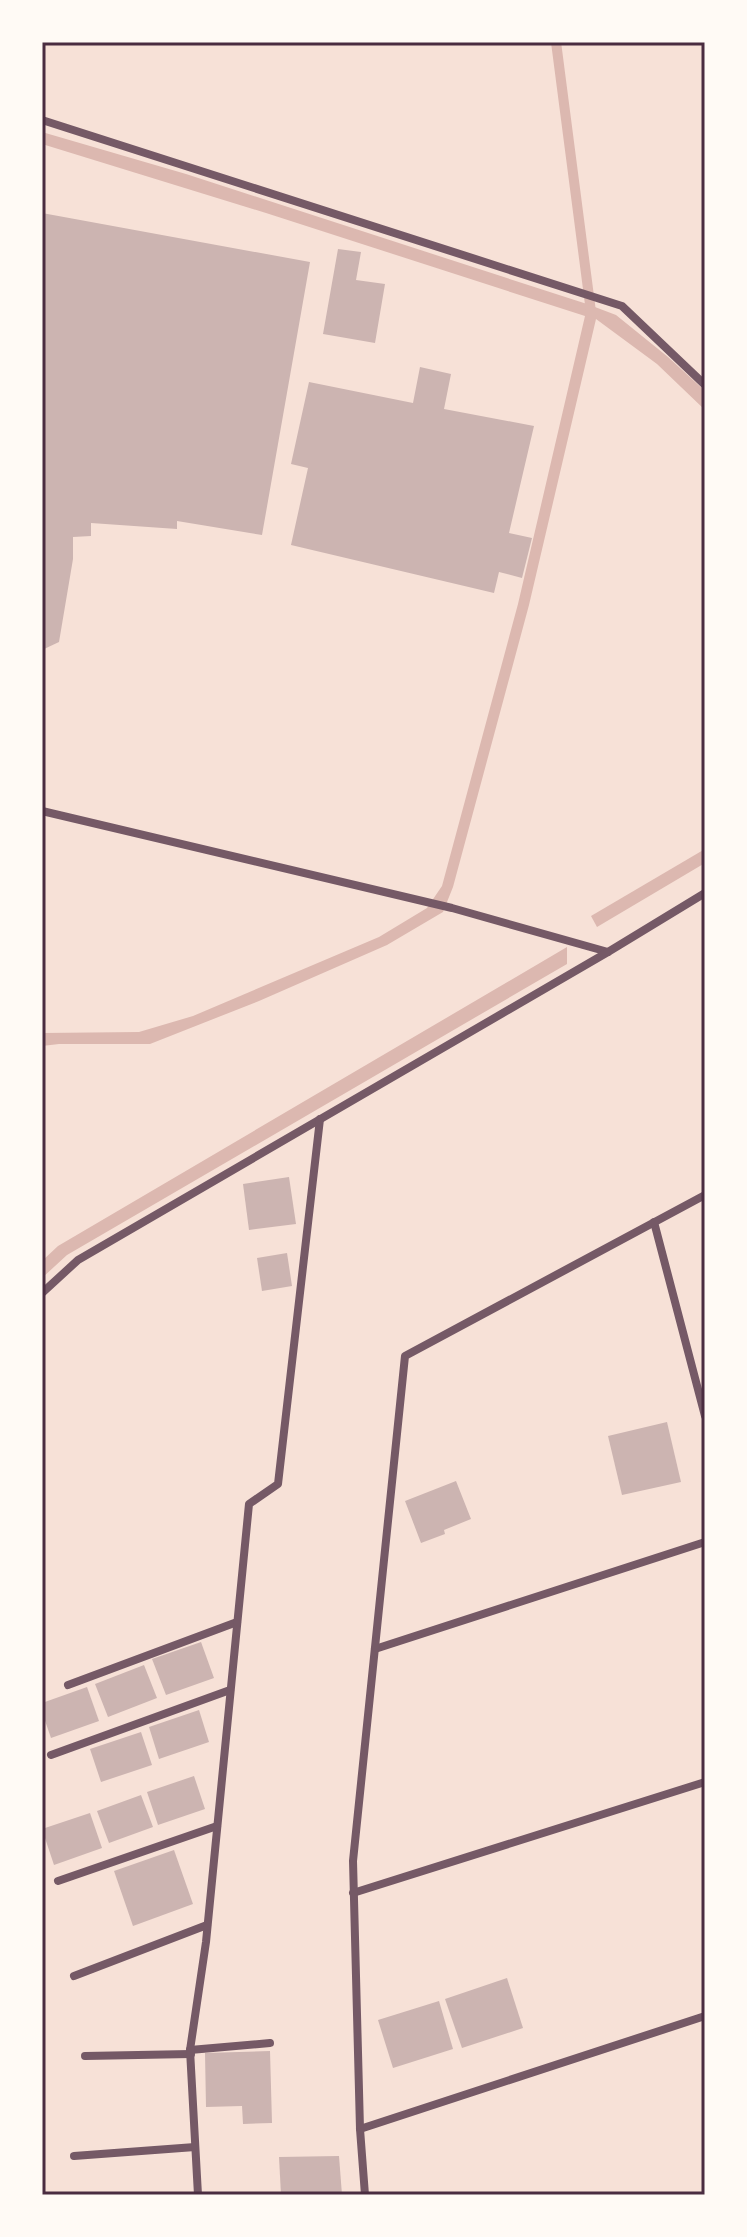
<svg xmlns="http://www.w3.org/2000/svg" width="747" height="2237" font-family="Helvetica,sans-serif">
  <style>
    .water { fill: #dcb8b0 }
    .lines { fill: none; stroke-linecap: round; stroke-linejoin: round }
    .stream { stroke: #dcb8b0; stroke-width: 10 }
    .building { fill: #ccb4b1 }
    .minor { stroke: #755966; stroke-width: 8 }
    .neatline { fill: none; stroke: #4a2c40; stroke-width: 3 }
  </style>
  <rect width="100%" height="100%" fill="#f7e1d7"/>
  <!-- water -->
  <g class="water">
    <polygon points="42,132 186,174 587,304 616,315 668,357 705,391 705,410 657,364 596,319 529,605 453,887 443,912 387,945 259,1001 150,1044 59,1044 42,1046 42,1033 139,1032 193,1016 379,937 427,908 442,886 518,604 585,316 266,213 42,144"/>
    <polygon points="705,849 705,863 597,927 591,916"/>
    <polygon points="567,947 567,964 67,1255 42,1278 42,1261 58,1246"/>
  </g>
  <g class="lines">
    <!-- stream -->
    <polyline class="stream" points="556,42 591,312 590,317"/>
  </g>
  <!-- building -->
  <g class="building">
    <polygon points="42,213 310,262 262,535 177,521 177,529 91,523 91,536 73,537 73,559 59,642 42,650"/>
    <polygon points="338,249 361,252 356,280 385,284 375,343 323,334"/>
    <polygon points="420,367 451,374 444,409 534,426 509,533 532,538 522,578 499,572 494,593 291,545 308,468 291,464 309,382 413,403"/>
    <polygon points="289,1177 296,1224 249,1230 243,1184"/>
    <polygon points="287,1253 292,1286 262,1291 257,1258"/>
    <polygon points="667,1422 681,1482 622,1495 608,1436"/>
    <polygon points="456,1481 471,1519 444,1530 445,1534 421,1543 405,1501"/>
    <polygon points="201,1642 214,1678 166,1695 152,1659"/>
    <polygon points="144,1665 157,1698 108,1717 95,1684"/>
    <polygon points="87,1687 99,1721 51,1738 42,1712 42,1703"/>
    <polygon points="199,1710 209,1742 159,1759 149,1727"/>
    <polygon points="141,1732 152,1765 101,1782 90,1749"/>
    <polygon points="194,1776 205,1809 158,1825 147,1792"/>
    <polygon points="141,1795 153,1827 109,1843 97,1811"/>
    <polygon points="90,1813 102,1848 54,1865 42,1829"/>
    <polygon points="174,1850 193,1904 133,1926 114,1871"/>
    <polygon points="507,1978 523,2028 462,2048 445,1999"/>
    <polygon points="439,2001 453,2049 393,2068 378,2020"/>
    <polygon points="270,2051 272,2123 243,2124 242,2106 206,2107 205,2053"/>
    <polygon points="339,2156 342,2195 281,2195 279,2157"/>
  </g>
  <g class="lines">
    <!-- minor -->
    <g class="minor">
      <polyline points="42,120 622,306 705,385"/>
      <polyline points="42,811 452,908 608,952"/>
      <polyline points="654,1222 705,1416"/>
      <polyline points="42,1293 78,1260 608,952 705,893"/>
      <polyline points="375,1649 705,1542"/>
      <polyline points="68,1685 237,1622"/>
      <polyline points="51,1755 230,1690"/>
      <polyline points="58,1881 217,1826"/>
      <polyline points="353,1893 705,1782"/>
      <polyline points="74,1976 207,1925"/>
      <polyline points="190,2050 270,2043"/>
      <polyline points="85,2056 191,2054"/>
      <polyline points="360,2129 705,2016"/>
      <polyline points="74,2156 195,2147"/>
      <polyline points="198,2195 190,2050 206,1942 249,1504 278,1484 320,1119"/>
      <polyline points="365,2195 360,2129 353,1861 405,1356 705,1195"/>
    </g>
  </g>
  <!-- border -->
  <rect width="747" height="2237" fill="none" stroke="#fffaf5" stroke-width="88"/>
  <rect x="44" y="44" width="659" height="2149" class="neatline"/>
</svg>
